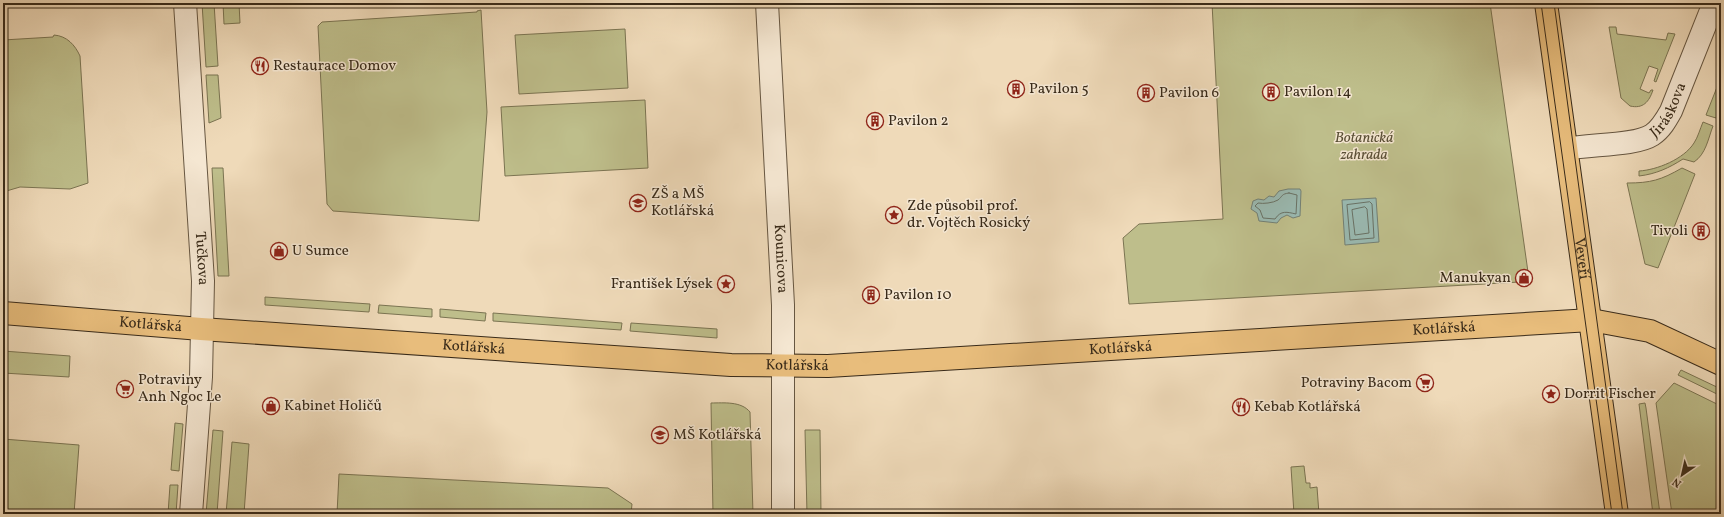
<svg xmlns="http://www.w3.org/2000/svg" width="1724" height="517" font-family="Vollkorn,serif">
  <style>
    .green { fill: #bebe8b; stroke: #7b7452 }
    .water { fill: #9abab2; stroke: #738075 }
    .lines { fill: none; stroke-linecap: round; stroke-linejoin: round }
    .shore { stroke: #697266; stroke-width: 1 }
    .minor-casing { stroke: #665641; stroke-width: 24 }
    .major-casing { stroke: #382a19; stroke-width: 24 }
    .minor { stroke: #f5e7d2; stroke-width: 22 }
    .major { stroke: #e8bd7c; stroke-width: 22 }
    .tram { stroke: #382a19; stroke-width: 1 }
    .labels { text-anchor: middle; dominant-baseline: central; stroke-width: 3; stroke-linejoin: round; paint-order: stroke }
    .poi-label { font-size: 15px; fill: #382a19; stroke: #f5e7d2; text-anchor: start }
    .street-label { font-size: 15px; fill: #382a19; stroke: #f5e7d2 }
    .park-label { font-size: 15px; font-style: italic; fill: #5a4f36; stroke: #f5e7d2 }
  </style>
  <rect width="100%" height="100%" fill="#efdab9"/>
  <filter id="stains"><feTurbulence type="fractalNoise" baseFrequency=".005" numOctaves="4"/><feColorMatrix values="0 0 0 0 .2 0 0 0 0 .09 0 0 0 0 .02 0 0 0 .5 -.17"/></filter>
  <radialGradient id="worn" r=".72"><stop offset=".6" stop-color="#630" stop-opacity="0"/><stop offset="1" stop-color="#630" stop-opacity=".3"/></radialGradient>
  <!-- green -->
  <g class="green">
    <polygon points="202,3 214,3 218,66 206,67"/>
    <polygon points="223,3 239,3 240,23 224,24"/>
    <polygon points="1212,3 1490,3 1528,272 1519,273 1520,282 1129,304 1123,238 1139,224 1223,219"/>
    <polygon points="481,10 487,112 479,221 333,211 327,204 318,26 322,22 477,12 477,11"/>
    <path d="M1609,27H1616L1617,34L1666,40L1668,33L1675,34L1656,82L1654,81L1658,69L1649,66L1640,89L1649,93L1651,90H1653C1649,102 1643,109 1630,106L1621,98Z"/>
    <polygon points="625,29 628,88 519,94 515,35"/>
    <path d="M54,35C67,36 75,45 80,56L88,183L70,189L20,187L3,192V40L53,37Z"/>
    <polygon points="206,75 218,75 221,118 209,123"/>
    <polygon points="1721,77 1721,106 1716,118 1706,115"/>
    <polygon points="645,100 648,168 505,176 501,107"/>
    <path d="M1703,122L1713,126C1708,139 1706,154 1694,162L1683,159C1669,168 1656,174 1639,176V171C1657,170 1684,159 1694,143C1698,137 1700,129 1703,122Z"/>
    <polygon points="212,168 223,168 229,276 218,276"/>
    <path d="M1682,168L1695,174L1658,268L1645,264L1627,183C1651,183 1661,180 1682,168Z"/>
    <polygon points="265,297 370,304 369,312 265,305"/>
    <polygon points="379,305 432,309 432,317 378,313"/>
    <polygon points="440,309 486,313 485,321 440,317"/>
    <polygon points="493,313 622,323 621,330 493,321"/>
    <polygon points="631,323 717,329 717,338 630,331"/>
    <polygon points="3,351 70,356 69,377 3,373"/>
    <polygon points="1681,370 1721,389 1721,396 1678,375"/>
    <polygon points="1674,383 1721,406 1721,514 1672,514 1656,403"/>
    <path d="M711,403C724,403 741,401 750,412L753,514H713Z"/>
    <polygon points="1645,403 1646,408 1660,514 1653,514 1639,404"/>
    <polygon points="175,423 183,424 179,471 171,470"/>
    <polygon points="213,430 223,431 217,514 206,514"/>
    <polygon points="805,430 820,430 821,514 807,514"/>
    <polygon points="3,439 79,445 74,514 3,514"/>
    <polygon points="232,442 249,444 244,514 226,514"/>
    <polygon points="1304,466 1306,483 1310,483 1310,488 1317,487 1319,514 1359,512 1360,514 1294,514 1291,467"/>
    <polygon points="339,474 608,488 632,504 631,514 337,514"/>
    <polygon points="170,485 178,485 176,514 168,514"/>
  </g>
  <!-- water -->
  <g class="water">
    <polygon points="1288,189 1300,189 1301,191 1300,216 1293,218 1287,215 1281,218 1277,223 1259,221 1257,213 1251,209 1253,201 1258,199 1264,200 1269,196 1274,197 1279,191"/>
    <polygon points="1376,198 1379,242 1345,245 1342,200"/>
  </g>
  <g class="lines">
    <!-- shore -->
    <g class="shore">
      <path d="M1289,193L1297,195L1296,214C1287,212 1281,210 1275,219L1263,218L1260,210L1255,206L1258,203C1263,204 1273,203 1278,200C1283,196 1281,194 1289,193Z"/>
      <polygon points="1370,202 1372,204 1374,238 1350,240 1347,205"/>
      <polygon points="1365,207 1367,209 1369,233 1355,235 1352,210"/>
    </g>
    <!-- minor casing -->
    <g class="minor-casing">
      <g id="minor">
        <path id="s1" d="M185,3L203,281L201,377L191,514"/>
        <path id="s2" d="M767,3L783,305V514"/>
        <path id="s3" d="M1567,149C1589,144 1635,146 1652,135C1661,129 1666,120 1671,111L1714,3"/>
      </g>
    </g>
    <!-- major casing -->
    <g class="major-casing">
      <g id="major">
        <path id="s4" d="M1546,3L1617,514"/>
        <path id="s5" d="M3,313L201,329L731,365L828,366L1591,320L1650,331L1721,364"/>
      </g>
    </g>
    <!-- minor -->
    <use href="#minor" class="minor"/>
    <!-- major -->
    <use href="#major" class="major"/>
    <!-- tram -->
    <g class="tram">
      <polyline points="1541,3 1612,514"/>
      <polyline points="1554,3 1623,514"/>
    </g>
  </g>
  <!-- icons -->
  <defs>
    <g id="restaurant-ring" transform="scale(0.9)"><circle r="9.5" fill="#f5e7d2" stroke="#8f2418" stroke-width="1.5"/><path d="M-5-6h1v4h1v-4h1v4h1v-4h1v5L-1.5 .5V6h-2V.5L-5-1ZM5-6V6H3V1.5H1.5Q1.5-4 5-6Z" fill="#8f2418"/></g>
    <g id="building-ring" transform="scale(0.9)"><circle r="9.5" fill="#f5e7d2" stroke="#8f2418" stroke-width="1.5"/><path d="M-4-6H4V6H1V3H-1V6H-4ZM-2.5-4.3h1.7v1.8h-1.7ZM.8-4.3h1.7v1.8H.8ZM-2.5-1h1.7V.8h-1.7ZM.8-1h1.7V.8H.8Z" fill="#8f2418"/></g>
    <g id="school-ring" transform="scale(0.9)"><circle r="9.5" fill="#f5e7d2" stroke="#8f2418" stroke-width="1.5"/><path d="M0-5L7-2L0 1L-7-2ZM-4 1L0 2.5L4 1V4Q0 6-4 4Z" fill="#8f2418"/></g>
    <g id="sight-ring" transform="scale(0.9)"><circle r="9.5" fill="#f5e7d2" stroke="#8f2418" stroke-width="1.5"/><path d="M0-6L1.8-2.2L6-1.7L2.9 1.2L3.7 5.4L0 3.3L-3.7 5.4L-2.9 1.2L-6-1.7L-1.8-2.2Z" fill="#8f2418"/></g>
    <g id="shop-ring" transform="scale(0.9)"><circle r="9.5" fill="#f5e7d2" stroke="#8f2418" stroke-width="1.5"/><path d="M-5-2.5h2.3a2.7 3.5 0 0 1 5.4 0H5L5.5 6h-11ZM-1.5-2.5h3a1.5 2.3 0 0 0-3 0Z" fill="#8f2418"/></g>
    <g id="supermarket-ring" transform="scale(0.9)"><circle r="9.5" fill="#f5e7d2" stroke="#8f2418" stroke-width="1.5"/><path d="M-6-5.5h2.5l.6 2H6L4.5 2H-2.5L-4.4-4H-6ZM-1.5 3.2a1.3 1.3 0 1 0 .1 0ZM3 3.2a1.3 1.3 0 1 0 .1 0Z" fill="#8f2418"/></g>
  </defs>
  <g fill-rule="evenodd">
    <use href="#restaurant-ring" x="260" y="66"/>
    <use href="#building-ring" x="1016" y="89"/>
    <use href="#building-ring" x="1271" y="92"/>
    <use href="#building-ring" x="1146" y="93"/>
    <use href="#building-ring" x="875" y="121"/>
    <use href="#school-ring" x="638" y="203"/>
    <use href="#sight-ring" x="894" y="215"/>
    <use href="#building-ring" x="1701" y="231"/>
    <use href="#shop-ring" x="279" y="251"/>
    <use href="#shop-ring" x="1524" y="278"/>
    <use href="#sight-ring" x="726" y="284"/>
    <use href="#building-ring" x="871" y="295"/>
    <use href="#supermarket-ring" x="1425" y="383"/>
    <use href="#supermarket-ring" x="125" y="389"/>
    <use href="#sight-ring" x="1551" y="394"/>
    <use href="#shop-ring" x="271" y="406"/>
    <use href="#restaurant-ring" x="1241" y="407"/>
    <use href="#school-ring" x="660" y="435"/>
  </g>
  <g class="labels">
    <!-- poi labels -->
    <g class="poi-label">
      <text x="273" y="66">Restaurace Domov</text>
      <text x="1029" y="89">Pavilon 5</text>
      <text x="1284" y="92">Pavilon 14</text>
      <text x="1159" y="93">Pavilon 6</text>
      <text x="888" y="121">Pavilon 2</text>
      <text x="651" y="194">ZŠ a MŠ<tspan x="651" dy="17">Kotlářská</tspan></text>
      <text x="907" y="206">Zde působil prof.<tspan x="907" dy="17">dr. Vojtěch Rosický</tspan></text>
      <text x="1688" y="231" text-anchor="end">Tivoli</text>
      <text x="292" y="251">U Sumce</text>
      <text x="1511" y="278" text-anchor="end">Manukyan</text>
      <text x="713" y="284" text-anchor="end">František Lýsek</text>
      <text x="884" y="295">Pavilon 10</text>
      <text x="138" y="380">Potraviny<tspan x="138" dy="17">Anh Ngoc Le</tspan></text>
      <text x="1412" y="383" text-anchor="end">Potraviny Bacom</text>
      <text x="1564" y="394">Dorrit Fischer</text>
      <text x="284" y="406">Kabinet Holičů</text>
      <text x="1254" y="407">Kebab Kotlářská</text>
      <text x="673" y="435">MŠ Kotlářská</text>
    </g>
    <!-- street labels -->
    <g class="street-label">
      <text stroke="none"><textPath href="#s3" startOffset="117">Jiráskova</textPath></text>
      <text stroke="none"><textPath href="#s1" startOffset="256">Tučkova</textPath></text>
      <text stroke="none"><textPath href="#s2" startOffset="256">Kounicova</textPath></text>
      <text stroke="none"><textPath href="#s4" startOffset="258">Veveří</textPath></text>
      <text stroke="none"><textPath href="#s5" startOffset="148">Kotlářská</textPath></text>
      <text stroke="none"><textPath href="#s5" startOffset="1444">Kotlářská</textPath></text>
      <text stroke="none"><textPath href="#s5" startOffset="472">Kotlářská</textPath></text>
      <text stroke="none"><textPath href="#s5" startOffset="1120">Kotlářská</textPath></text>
      <text stroke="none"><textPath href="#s5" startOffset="796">Kotlářská</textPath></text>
    </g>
    <!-- park labels -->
    <g class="park-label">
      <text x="1364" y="138">Botanická<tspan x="1364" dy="17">zahrada</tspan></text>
    </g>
  </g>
  <!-- margin -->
  <rect width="1724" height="517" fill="none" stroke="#efdab9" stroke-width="16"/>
  <rect x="4" y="4" width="1716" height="509" fill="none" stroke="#382a19" stroke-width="2"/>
  <rect x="8" y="8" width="1708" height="501" fill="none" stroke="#382a19"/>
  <!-- north arrow -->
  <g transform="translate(1682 475) rotate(214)" stroke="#f5e7d2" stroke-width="3" paint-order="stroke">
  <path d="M0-3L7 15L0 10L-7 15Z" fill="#382a19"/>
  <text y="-6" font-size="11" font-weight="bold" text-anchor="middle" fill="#382a19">N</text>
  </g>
  <rect width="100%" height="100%" filter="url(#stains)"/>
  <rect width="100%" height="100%" fill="url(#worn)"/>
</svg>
